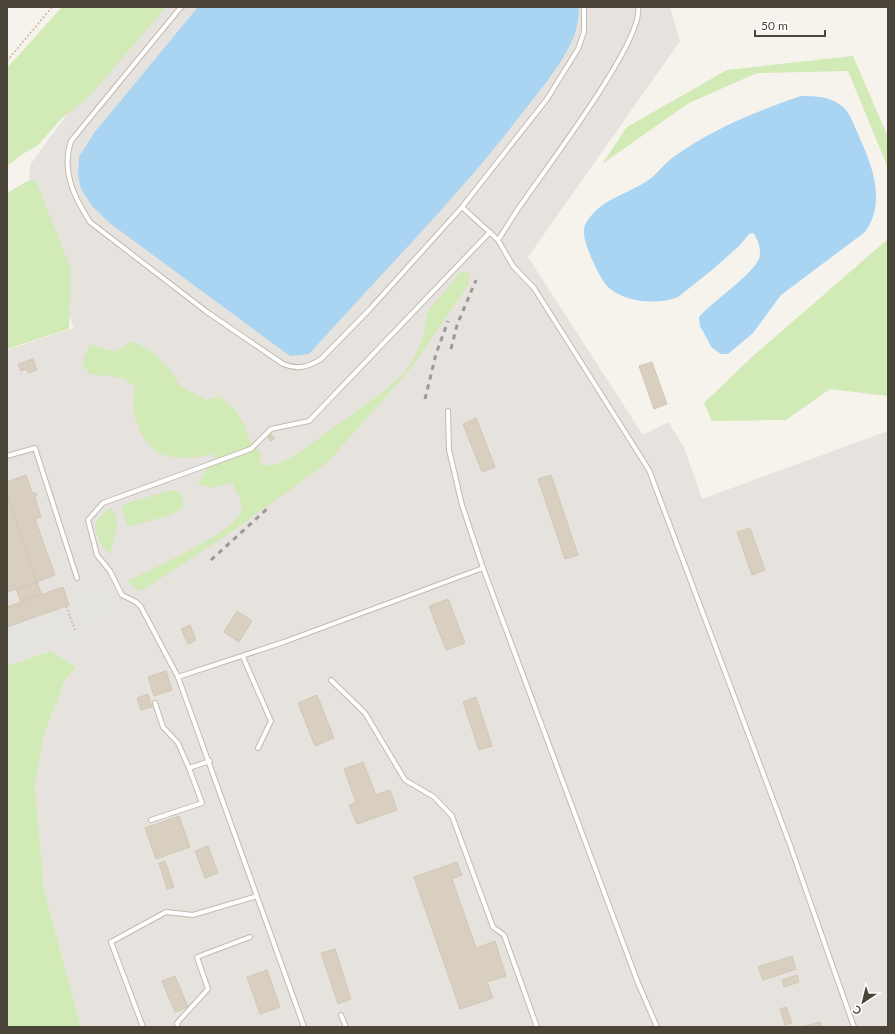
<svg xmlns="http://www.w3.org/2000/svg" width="895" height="1034" font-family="Lato,sans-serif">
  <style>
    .industrial { fill: #e6e2dd }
    .green { fill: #d2eab5 }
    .parking { fill: #e5e3e0 }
    .water { fill: #a9d4f2 }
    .building { fill: #d8cfc1; stroke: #d3c7b4 }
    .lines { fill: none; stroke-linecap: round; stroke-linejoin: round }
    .lane-casing { stroke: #c2bbae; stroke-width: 6 }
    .path { stroke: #c4b79f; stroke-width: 1.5; stroke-dasharray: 2 2; stroke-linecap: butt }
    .lane { stroke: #fff; stroke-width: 4 }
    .rail { stroke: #9a9a9a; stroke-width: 3; stroke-dasharray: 5 5; stroke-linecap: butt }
  </style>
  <rect width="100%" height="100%" fill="#f6f3ec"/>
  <!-- industrial -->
  <polygon class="industrial" points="145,7 670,7 680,41 528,257 643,435 668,422 684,447 702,499 888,431 888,1027 81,1027 44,890 35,785 43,738 54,708 65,680 76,667 50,651 7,666 7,350 74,328 28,208 30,165"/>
  <!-- green -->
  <g class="green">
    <polygon points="62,7 166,7 89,97 63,117 38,145 21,155 7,166 7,68"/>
    <polygon points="853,56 888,137 888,168 848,71 757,73 689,103 602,164 627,127 727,70"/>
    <polygon points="28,181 36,181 71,269 69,329 7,349 7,193"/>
    <polygon points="888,239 888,396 830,389 786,420 712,421 704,403 753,356"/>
    <path d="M461,272L470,274L468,286L411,368L327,463L231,532L146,588L138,591L127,581C148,571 242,530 242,508C242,500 235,489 232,482L213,488L198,484L207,469L216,460L213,454C197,458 180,460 164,455C145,449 133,420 133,402C133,397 135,392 136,387L123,378L90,374L82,363L90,344L116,352L132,341L154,353L170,370L180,386L207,400L220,396L236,411L246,428L249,440L261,453L259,459L263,465H275L291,458L382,393L402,375L410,365L421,344L425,331L427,312Z"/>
    <polygon points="171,490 181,493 184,507 171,515 128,527 121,509 125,504"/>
    <path d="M111,508C123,522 113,538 111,554C102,550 93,531 97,521C100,516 106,511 111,508Z"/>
    <polygon points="50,651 76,667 65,680 54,708 43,738 35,785 44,890 81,1027 7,1027 7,666"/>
  </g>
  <!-- parking -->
  <polygon class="parking" points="109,582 116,609 86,636 7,662 7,627 74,603 72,595"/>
  <!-- water -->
  <g class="water">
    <path d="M198,7H579C579,18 577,27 574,36C562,66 535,96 516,121C452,203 378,277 309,354L290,356L111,224L92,206L81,189L78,176L79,157L94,133Z"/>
    <path d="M801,96C813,96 828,96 839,104C850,111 853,123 858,134C872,165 887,202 865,232L781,295L753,333L728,354H721L712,348L700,326L699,317C713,301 751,276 759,259C762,251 758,239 753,233L749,234L739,246L712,270L678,297C658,305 625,303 608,287C599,278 586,248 584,235C583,228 586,221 591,216C605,198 632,192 650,179C658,173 664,164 672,158C710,130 757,111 801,96Z"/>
  </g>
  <!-- building -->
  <g class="building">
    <polygon points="33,359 37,370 28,373 27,369 21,371 18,364"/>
    <polygon points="652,362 667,404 654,409 639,366"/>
    <polygon points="476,418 495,467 482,472 463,424"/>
    <polygon points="271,434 275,438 271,441 268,437"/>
    <polygon points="26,475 32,492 37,494 35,498 41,517 35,519 55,575 37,582 7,496 7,482"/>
    <polygon points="551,475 578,555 565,559 538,479"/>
    <polygon points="7,496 37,582 7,592"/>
    <polygon points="750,528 765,570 752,575 737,532"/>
    <polygon points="37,582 42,595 21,602 16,589"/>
    <polygon points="63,587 69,605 7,627 7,607"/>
    <polygon points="448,599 465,643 446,650 429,606"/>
    <polygon points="237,611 252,621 239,642 224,632"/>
    <polygon points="190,625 196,640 188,644 181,629"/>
    <polygon points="166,671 172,690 154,696 148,677"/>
    <polygon points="148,694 152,707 141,710 137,698"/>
    <polygon points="317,695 334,738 315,746 298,703"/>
    <polygon points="476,697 492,746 479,750 463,702"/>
    <polygon points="363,762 376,795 390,790 397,810 357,824 349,805 356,802 344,769"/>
    <polygon points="179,816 190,847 156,859 145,828"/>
    <polygon points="208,846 218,873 205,878 195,851"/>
    <polygon points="165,861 174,887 167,889 159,863"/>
    <polygon points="457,862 462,875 452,879 476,948 495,941 506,976 487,982 493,998 460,1009 414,877"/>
    <polygon points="335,949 351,999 338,1004 321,953"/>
    <polygon points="792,956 796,969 763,980 758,967"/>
    <polygon points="267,970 280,1007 260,1014 247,977"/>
    <polygon points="797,975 799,982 784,987 782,980"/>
    <polygon points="175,976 188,1007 175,1012 162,981"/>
    <polygon points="786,1007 792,1023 785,1025 780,1009"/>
    <polygon points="820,1022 822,1027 803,1027"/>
  </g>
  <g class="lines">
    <!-- lane casing -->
    <g class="lane-casing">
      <g id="lane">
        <path d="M181,7L71,141C61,171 74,197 90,222L207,312L283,364C298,370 308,367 321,359L370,309L462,207L547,99L578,49L584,32V7"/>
        <path d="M638,7C645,40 540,176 518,209C511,219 505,230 498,240L513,266L534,288L649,470L789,842L854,1027"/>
        <polyline points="462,207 498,240"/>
        <polyline points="448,411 449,450 462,505 483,568 638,983 657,1027"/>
        <polyline points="7,456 35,448 77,578"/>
        <polyline points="243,657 271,721 258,748"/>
        <polyline points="178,677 284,642 483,568"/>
        <polyline points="331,680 365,713 405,780 434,797 452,816 493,927 504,935 537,1027"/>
        <polyline points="155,703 163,727 178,743 189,768"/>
        <polyline points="151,820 202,803 189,768 210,761"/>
        <polyline points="341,1015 346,1027"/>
        <polyline points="143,1027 111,942 166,912 193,915 257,896"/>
        <polyline points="178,1027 177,1023 208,989 197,957 250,937"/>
        <polyline points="304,1027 178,677 141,607 136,602 122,595 110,571 97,555 88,520 103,503 251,449 271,429 309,421 490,232"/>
      </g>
    </g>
    <!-- path -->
    <g class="path">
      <polyline points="7,61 52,7"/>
      <polyline points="66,606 75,630"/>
    </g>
    <!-- lane -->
    <use href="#lane" class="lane"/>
    <!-- rail -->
    <g class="rail">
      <polyline points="451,349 457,325 476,280"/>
      <polyline points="425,399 436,354 448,321"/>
      <polyline points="211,560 268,508"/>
    </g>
  </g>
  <!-- border -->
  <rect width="895" height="1034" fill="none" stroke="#4b4439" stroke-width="16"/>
  <!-- north arrow -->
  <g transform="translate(863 1002) rotate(215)" stroke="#ffffff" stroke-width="3" paint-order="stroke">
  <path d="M0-3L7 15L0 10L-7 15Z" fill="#4b4439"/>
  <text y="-6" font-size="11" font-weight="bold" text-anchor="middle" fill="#4b4439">С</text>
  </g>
  <!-- scale -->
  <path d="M755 30v6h70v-6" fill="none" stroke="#4b4439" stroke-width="2"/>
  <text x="761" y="30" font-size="12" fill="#4b4439" stroke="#ffffff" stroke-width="3" paint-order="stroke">50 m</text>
</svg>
